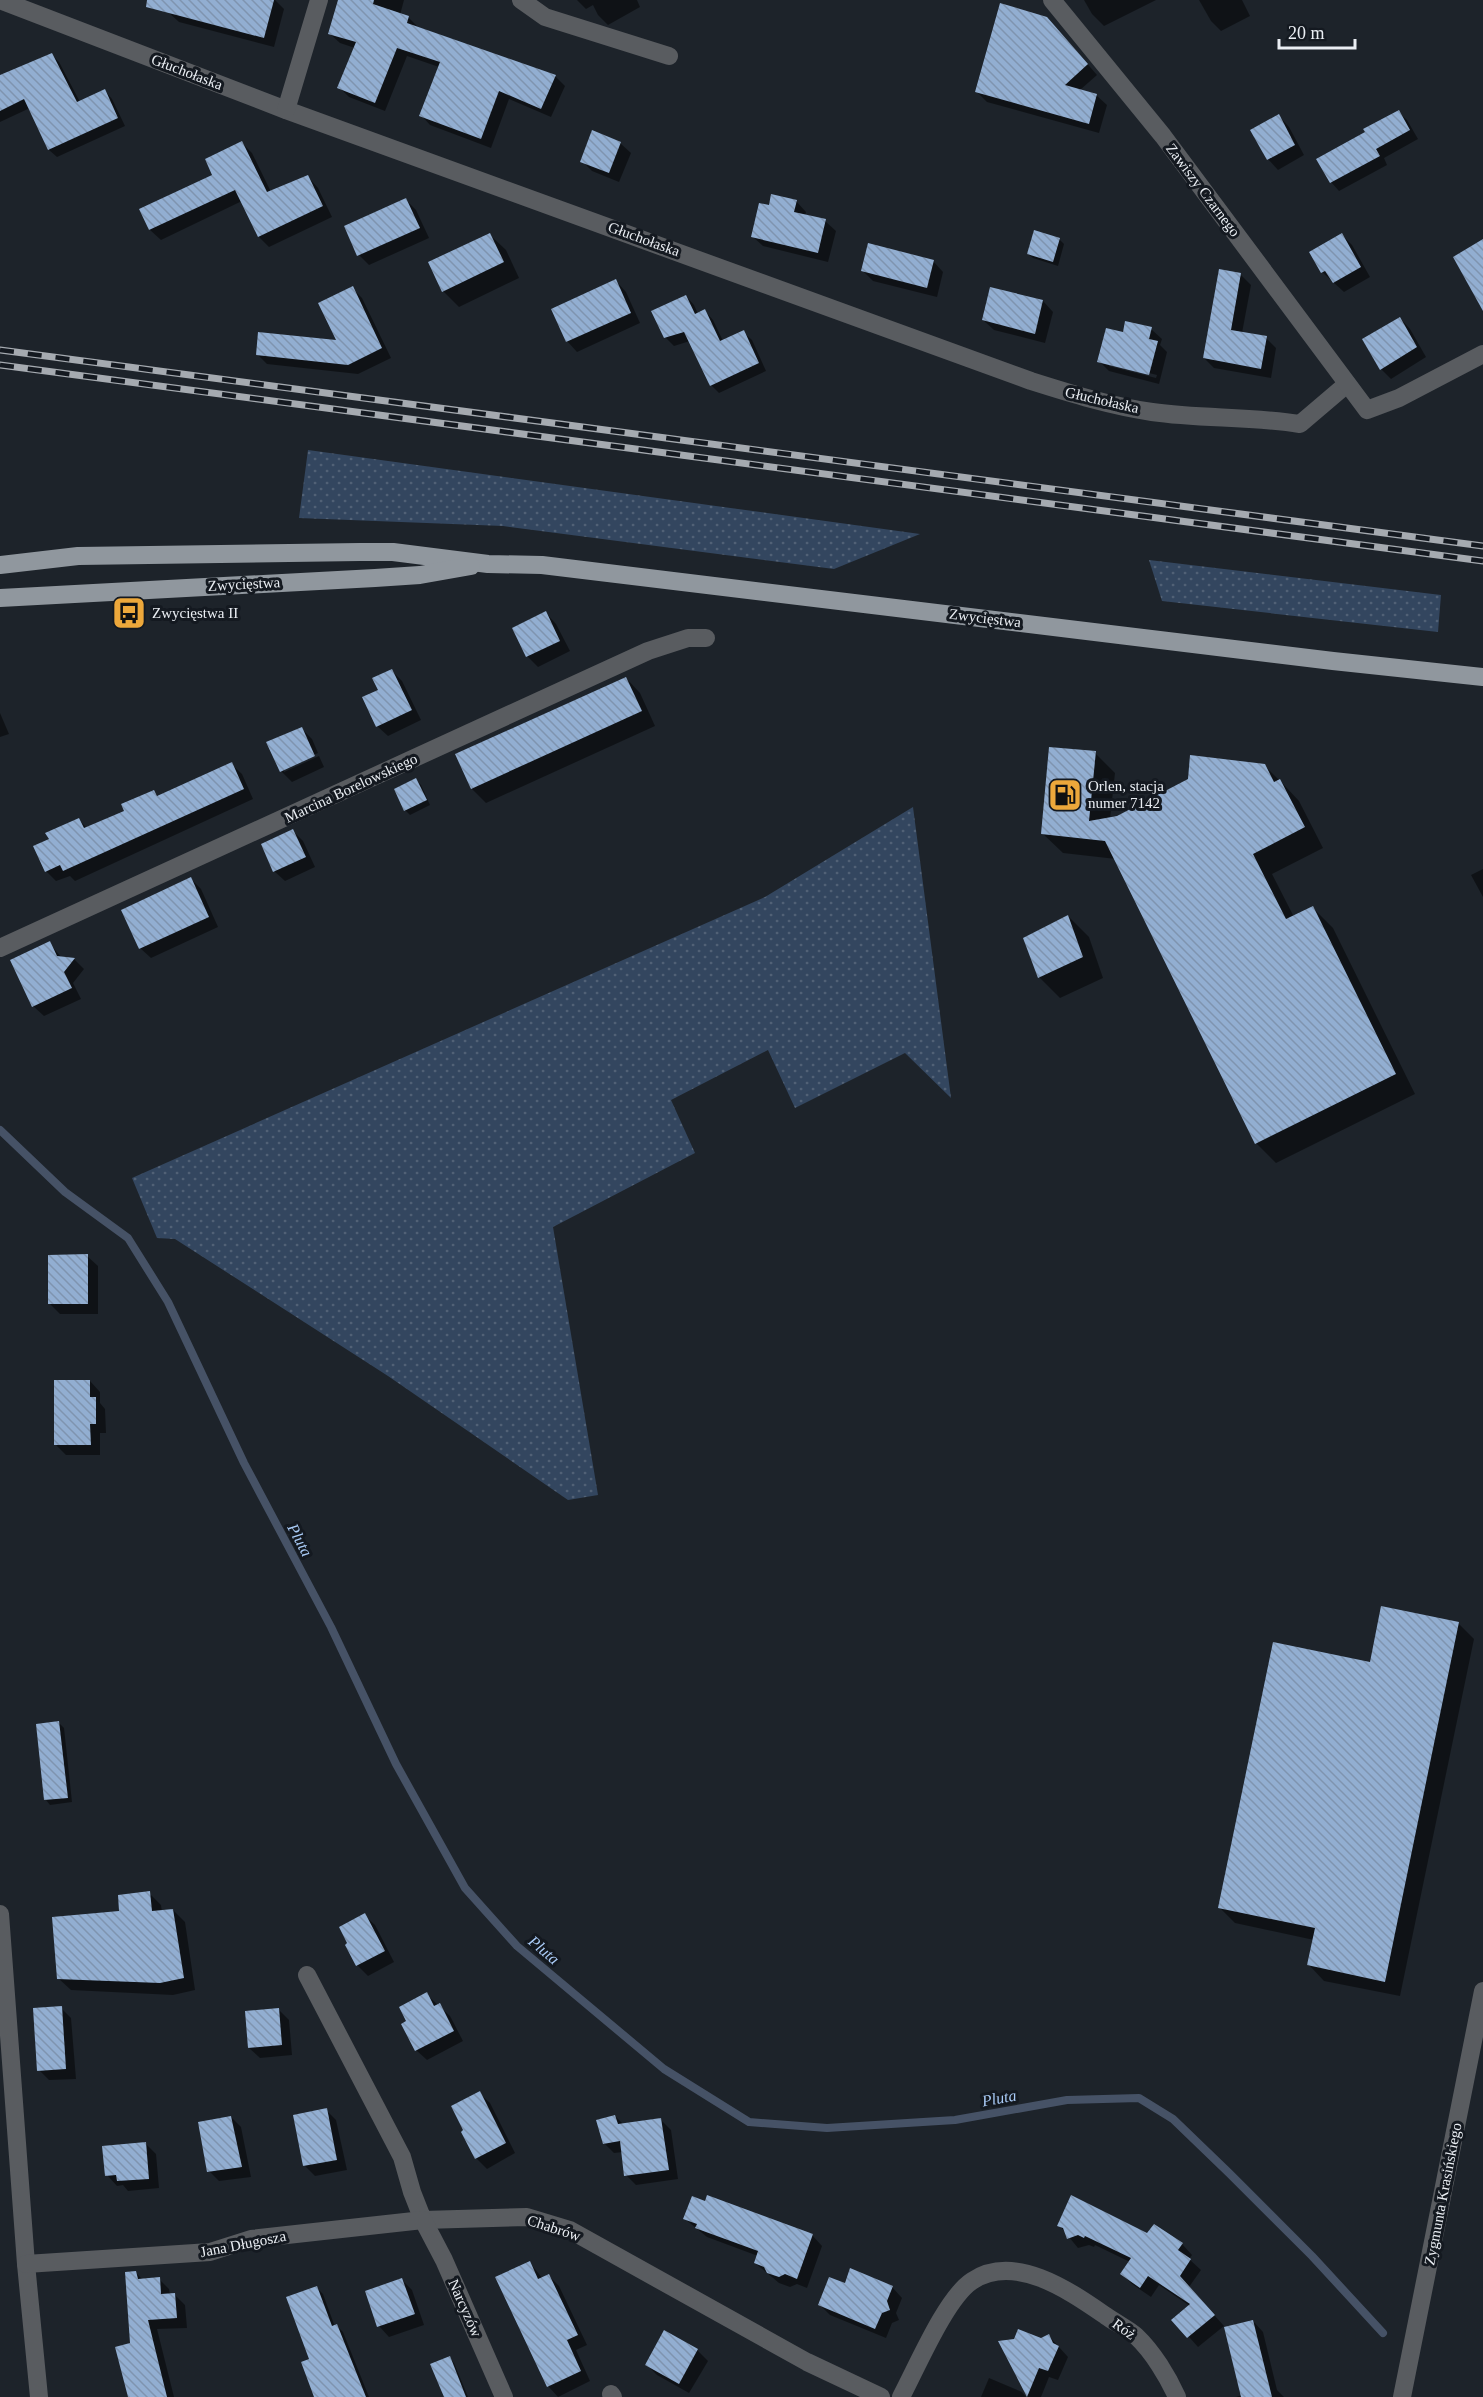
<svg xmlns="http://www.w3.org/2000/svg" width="1483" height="2397" font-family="'Times New Roman',serif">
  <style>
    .grass { fill: url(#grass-dots) }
    .shadow { fill: #0007; fill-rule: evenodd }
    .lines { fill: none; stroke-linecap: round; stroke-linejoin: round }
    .stream { stroke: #465266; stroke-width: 8 }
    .building { fill: url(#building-back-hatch) }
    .minor { stroke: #595c60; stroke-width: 18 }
    .major { stroke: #90979e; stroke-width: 18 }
    .rail-casing { stroke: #a5aab0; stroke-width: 7 }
    .rail { stroke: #141920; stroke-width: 4.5; stroke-dasharray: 14; stroke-linecap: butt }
    .labels { text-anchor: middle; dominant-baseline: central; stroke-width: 6; stroke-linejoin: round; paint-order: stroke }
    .street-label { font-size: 15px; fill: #eaeef3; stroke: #141920 }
    .poi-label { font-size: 15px; fill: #eaeef3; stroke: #141920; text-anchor: start }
    .water-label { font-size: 16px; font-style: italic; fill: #aaccf8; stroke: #141920 }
  </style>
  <defs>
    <pattern id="grass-dots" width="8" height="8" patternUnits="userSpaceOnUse" patternTransform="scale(1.5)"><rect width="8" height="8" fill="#33465f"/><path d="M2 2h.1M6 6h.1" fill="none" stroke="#516176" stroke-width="1.8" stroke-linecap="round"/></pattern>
    <pattern id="building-back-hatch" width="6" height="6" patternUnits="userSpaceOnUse" patternTransform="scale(1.5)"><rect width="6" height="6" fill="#92aed1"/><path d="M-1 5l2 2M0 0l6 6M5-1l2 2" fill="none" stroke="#7f94af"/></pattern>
  </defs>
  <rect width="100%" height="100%" fill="#1d232a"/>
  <!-- grass -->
  <g class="grass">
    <polygon points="308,450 920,534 834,569 503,526 299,518"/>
    <polygon points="1149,560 1441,595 1438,632 1162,601"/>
    <polygon points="913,807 951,1098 905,1053 795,1108 768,1050 671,1100 695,1153 553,1227 598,1495 568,1500 388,1376 175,1239 157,1238 132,1178 765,897"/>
  </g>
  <!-- shadow -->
  <g class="shadow">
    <polygon points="172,0 275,0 284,9 274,47 179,22 168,12"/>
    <polygon points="340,0 404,0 400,15 409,18 418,27 555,76 565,86 551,117 509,99 491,148 430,125 421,115 439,67 407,56 385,111 349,97 339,87 355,48 340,43 330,34"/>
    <polygon points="577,0 637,0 640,7 608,25 598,15 593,5 586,9"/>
    <polygon points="1084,0 1156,0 1104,26 1092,14"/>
    <polygon points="1199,0 1242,0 1250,16 1221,31 1211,21"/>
    <polygon points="1057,29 1097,75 1080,90 1096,95 1107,105 1099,133 987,102 977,92"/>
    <polygon points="52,55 59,62 80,102 105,91 112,99 125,126 57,157 49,150 30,108 0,122 0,77"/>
    <polygon points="1398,112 1407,120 1418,139 1384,158 1387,165 1339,191 1331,182 1368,133"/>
    <polygon points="1279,116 1289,127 1304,155 1278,170 1268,159"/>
    <polygon points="242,143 252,153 271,192 308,177 318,188 332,217 269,247 259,237 242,201 161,240 150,230 141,210 214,175"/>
    <polygon points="620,143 631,153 619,182 592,171 582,161"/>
    <polygon points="406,200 416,210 429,238 369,265 359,255"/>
    <polygon points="796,201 806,212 805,216 825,221 836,231 828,262 763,246 752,236 770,207"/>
    <polygon points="490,235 506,250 519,278 459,307 443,291"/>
    <polygon points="1342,235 1352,245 1370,277 1344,292 1322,272"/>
    <polygon points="1059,239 1064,244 1058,266 1033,258 1028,254"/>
    <polygon points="933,261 943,272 937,297 873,281 863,271"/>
    <polygon points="1241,275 1251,285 1242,333 1266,338 1276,348 1271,378 1214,368 1204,358"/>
    <polygon points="616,281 626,292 640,323 577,352 567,341"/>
    <polygon points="352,288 362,298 391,358 358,374 267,364 257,354 338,342"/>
    <polygon points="686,296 694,305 698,314 705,311 713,320 723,341 743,332 752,340 766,371 719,393 711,385 690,341 674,346 665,337"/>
    <polygon points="1043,301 1053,312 1045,343 994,330 983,320"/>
    <polygon points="1400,318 1410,329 1426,357 1391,379 1381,369"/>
    <path d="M1151,329L1162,339L1160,345L1167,352L1159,384L1109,371L1099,361L1124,334ZM1109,363L1157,375L1156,378L1109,366Z"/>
    <polygon points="546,613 556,624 570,651 538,667 527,656 514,628"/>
    <polygon points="392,671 402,681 421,720 388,736 377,726 380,691"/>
    <polygon points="626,678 640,693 655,726 486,803 472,789"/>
    <polygon points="0,713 9,734 0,737"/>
    <polygon points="301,728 312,739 318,753 284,769 284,772 319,756 324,767 292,782 281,771 268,743"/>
    <polygon points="1095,753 1115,773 1110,819 1264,765 1285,786 1299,801 1323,848 1272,874 1294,917 1313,908 1333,928 1415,1094 1276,1163 1256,1143 1116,859 1063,853 1042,833"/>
    <polygon points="231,764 242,774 253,799 75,881 70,876 56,881 46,871 51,840 79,820 87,828 126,811 154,792 159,797"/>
    <polygon points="416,780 421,785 430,805 410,815 405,810"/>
    <polygon points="293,831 303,841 315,867 285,881 274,871"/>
    <polygon points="1483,869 1483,897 1471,875"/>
    <polygon points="191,879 201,889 218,927 151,958 140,948"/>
    <polygon points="1068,916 1089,937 1103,978 1060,998 1039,977"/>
    <polygon points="49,943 62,958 74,959 84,969 73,983 81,999 44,1016 33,1006"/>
    <polygon points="87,1256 98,1266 98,1314 60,1314 50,1304"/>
    <polygon points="90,1381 100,1392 100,1403 105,1409 106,1433 100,1433 100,1455 66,1455 56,1445"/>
    <polygon points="1458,1623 1474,1639 1400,1996 1324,1981 1309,1965 1314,1940 1235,1923 1220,1908 1371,1664"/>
    <polygon points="59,1723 64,1728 72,1802 50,1805 46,1800"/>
    <polygon points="149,1893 161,1905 162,1912 173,1910 185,1922 195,1990 173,1995 71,1990 59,1979 121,1913"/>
    <polygon points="364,1915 375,1925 394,1962 368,1976 357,1965 347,1945"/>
    <polygon points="426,1994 450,2016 463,2041 427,2060 416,2050 408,2022"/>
    <polygon points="61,2008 71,2018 76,2079 49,2080 39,2070"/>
    <polygon points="278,2009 289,2020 292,2055 260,2058 249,2048"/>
    <polygon points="479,2093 490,2103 515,2153 487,2169 476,2158"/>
    <polygon points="326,2110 336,2120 347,2170 315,2176 305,2166"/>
    <polygon points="615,2116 624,2125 661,2120 671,2130 678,2179 636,2185 626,2175 623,2152 614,2153 604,2143"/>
    <polygon points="231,2117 241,2127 251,2177 219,2181 209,2171"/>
    <polygon points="146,2144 156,2154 159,2188 128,2191 123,2185 117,2186 107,2175"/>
    <polygon points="685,2219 812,2235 822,2246 807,2288 797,2284 790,2287 779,2283 755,2263 758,2256 707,2237"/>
    <polygon points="1059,2225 1148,2235 1182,2244 1192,2255 1189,2259 1201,2270 1189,2287 1224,2326 1198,2347 1174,2320 1190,2306 1159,2285 1151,2297 1132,2284 1122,2274 1130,2262 1095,2245 1094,2247 1089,2245 1078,2248"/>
    <polygon points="530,2263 543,2279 549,2276 559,2286 587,2345 576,2350 590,2381 558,2397 548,2386"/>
    <polygon points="135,2272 143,2280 159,2279 169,2289 170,2295 175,2295 185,2305 187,2328 157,2329 174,2397 129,2397"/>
    <polygon points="402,2280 412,2290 424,2325 389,2337 379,2326 367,2292"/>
    <polygon points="845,2285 892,2287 902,2298 896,2313 899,2320 892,2323 886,2338 830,2315 820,2305"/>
    <polygon points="317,2288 323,2294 335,2327 337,2326 343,2332 369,2397 316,2397 311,2360"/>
    <polygon points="1253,2321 1263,2332 1277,2390 1284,2397 1236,2397 1242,2395"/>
    <polygon points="665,2332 697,2350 708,2361 689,2393 657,2375 646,2364"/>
    <polygon points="1049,2336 1068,2357 1058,2380 1049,2377 1041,2397 1027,2397 1000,2342 1041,2340"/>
    <polygon points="450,2358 454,2363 468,2397 445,2397"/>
    <polygon points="989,2378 1022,2392 1026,2397 981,2397"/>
  </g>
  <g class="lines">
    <!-- stream -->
    <polyline class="stream" points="0,1130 65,1192 128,1238 168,1302 244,1463 331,1627 396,1764 465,1888 517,1946 664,2069 749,2122 827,2128 955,2120 1067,2100 1139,2098 1173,2119 1229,2173 1312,2256 1383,2333"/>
  </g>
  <!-- building -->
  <g class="building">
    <polygon points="147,0 274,0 264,38 146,7"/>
    <polygon points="338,0 374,0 373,4 409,16 407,23 556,75 541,109 499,91 481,139 419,116 440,62 397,48 375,103 337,88 356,42 328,34"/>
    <polygon points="1000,3 1047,17 1088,64 1065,85 1097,94 1089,124 975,92"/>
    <polygon points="52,53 77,102 105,89 118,118 48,150 24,99 0,111 0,75"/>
    <polygon points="1399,110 1410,130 1376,149 1380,156 1330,183 1316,159 1365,132 1363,129"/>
    <polygon points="1279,114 1295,145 1267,160 1250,130"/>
    <polygon points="592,130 621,142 609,173 580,162"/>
    <polygon points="242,141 267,192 308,175 323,206 258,237 235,190 149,230 139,209 212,175 205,159"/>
    <polygon points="771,194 797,200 794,212 826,219 818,253 751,237 759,203 769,205"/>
    <polygon points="406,198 420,228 357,256 344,226"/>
    <polygon points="1034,230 1060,238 1053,262 1027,254"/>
    <polygon points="490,233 504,262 442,292 428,262"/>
    <polygon points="1342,233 1361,267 1333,283 1325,271 1321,273 1309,252"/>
    <polygon points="1483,239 1483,311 1453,257"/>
    <polygon points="868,243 934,260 927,288 861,271"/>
    <polygon points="1219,269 1241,273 1231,330 1267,336 1261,369 1203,358"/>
    <polygon points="616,279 631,313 566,342 551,309"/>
    <polygon points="353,286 382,348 348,365 256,355 258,332 336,340 318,303"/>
    <polygon points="990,287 1043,300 1035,334 982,320"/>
    <polygon points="686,295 695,314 705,309 720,341 744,330 759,363 710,386 684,332 664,338 651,311"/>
    <polygon points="1400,317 1417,347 1380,370 1362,339"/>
    <polygon points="1125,321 1152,327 1149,339 1158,341 1149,375 1097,362 1106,328 1123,332"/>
    <polygon points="546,611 560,641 526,657 512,628"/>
    <polygon points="392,669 412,710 376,727 362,697 378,690 372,678"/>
    <polygon points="626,677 642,711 471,789 455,754"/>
    <polygon points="302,727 315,756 280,772 266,742"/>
    <polygon points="1049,747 1096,751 1089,821 1117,816 1188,779 1190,755 1265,764 1274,782 1280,779 1305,827 1253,854 1286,919 1313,906 1396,1074 1255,1144 1105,841 1041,834"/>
    <polygon points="232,762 244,789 63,871 60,865 45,872 33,846 49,839 45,833 79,818 84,828 124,811 121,804 154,790 157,796"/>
    <polygon points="416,778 427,800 404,811 394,789"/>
    <polygon points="293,829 306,857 273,872 261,844"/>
    <polygon points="191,877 209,917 139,949 121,910"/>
    <polygon points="1068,915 1083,957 1038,978 1023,938"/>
    <polygon points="50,941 57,956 75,958 64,972 72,988 32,1007 10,960"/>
    <polygon points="88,1254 88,1304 48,1304 48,1255"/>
    <polygon points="54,1380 90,1380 90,1397 96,1397 96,1424 90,1424 91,1445 54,1445"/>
    <polygon points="1381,1606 1459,1622 1385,1982 1307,1965 1315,1928 1218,1908 1273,1642 1370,1662"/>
    <polygon points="59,1721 68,1798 44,1800 36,1724"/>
    <polygon points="150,1891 152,1911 173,1909 184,1978 160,1983 57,1979 52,1917 119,1911 118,1895"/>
    <polygon points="365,1913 385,1951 356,1966 345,1945 347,1943 339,1927"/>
    <polygon points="427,1992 434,2006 440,2003 454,2031 415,2051 401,2024 406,2021 399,2007"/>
    <polygon points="62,2006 66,2069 37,2071 33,2008"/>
    <polygon points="279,2008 282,2045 248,2048 245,2011"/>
    <polygon points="480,2091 506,2143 475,2159 461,2132 463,2130 451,2106"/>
    <polygon points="327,2108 337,2160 303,2166 293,2115"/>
    <polygon points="615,2115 618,2124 661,2118 669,2170 624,2176 620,2141 603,2144 596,2120"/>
    <polygon points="231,2116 242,2167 207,2172 198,2122"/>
    <polygon points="146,2142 149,2179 117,2181 116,2175 105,2176 102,2146"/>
    <polygon points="707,2195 813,2234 797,2279 785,2274 779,2277 767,2273 764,2267 754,2263 758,2251 695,2228 697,2224 683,2219 692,2196 705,2201"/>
    <polygon points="1071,2195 1147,2233 1154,2224 1183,2243 1178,2250 1191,2259 1180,2276 1215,2315 1187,2338 1171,2320 1190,2304 1148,2276 1140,2288 1120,2274 1131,2258 1085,2236 1084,2238 1078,2235 1067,2239 1063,2228 1057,2226"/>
    <polygon points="530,2261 538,2279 549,2274 578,2335 567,2340 581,2371 547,2387 495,2277"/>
    <polygon points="850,2268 893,2286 887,2301 890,2310 882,2313 875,2329 818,2305 829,2277 845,2283"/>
    <polygon points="136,2271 138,2279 160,2277 161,2294 175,2293 177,2318 148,2320 167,2397 128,2397 115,2347 130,2343 125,2272"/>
    <polygon points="402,2278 415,2314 377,2327 365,2291"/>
    <polygon points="317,2286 332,2326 337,2324 366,2397 314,2397 301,2362 309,2359 286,2297"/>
    <polygon points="1253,2320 1272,2397 1241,2397 1224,2327"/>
    <polygon points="1018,2329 1041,2338 1049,2334 1053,2343 1059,2346 1048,2371 1039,2368 1027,2397 998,2341 1014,2339"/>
    <polygon points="664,2330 698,2349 679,2384 645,2365"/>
    <polygon points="450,2356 466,2397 444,2397 430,2364"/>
  </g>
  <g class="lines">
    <!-- minor -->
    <g class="minor">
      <path d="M0,0L286,110L1031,381C1072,394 1111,406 1152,412C1201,419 1250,416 1300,424L1347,384"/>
      <polyline points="521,0 545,17 669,56"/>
      <polyline points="1052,0 1163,136 1367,410 1399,398 1483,354"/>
      <polyline points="286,110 319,0"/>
      <polyline points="0,948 648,651 688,638 706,638"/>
      <polyline points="0,1914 26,2264 39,2397"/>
      <polyline points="307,1975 402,2157 412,2192 423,2220 527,2217 570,2230 807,2362 881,2397"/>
      <polyline points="26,2264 210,2252 251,2239 423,2220 444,2260 504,2397"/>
      <polyline points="611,2394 613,2397"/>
      <path d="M901,2397C917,2367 946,2298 972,2281C1015,2252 1071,2292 1106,2316C1116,2323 1128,2329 1136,2336C1153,2352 1168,2377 1177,2397"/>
      <polyline points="1402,2397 1483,1991"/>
    </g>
    <!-- major -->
    <g class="major">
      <polyline points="0,565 78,556 360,552 393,552 488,564 542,565 1333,661 1483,677"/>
      <polyline points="0,598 375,578 420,575 471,566"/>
    </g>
    <!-- rail casing -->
    <g class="rail-casing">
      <g id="rail">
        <polyline points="0,350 1483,546"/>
        <polyline points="0,365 1483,561"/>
      </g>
    </g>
    <!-- rail -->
    <use href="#rail" class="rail"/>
  </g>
  <!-- icons -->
  <defs>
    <g id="bus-square" transform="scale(1.725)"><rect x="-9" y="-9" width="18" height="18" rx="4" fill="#eda83b" stroke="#141920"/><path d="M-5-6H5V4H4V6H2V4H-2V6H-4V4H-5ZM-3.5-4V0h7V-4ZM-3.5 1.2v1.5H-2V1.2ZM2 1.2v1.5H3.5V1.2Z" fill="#111"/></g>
    <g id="fuel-square" transform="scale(1.725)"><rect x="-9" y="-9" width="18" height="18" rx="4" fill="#eda83b" stroke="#141920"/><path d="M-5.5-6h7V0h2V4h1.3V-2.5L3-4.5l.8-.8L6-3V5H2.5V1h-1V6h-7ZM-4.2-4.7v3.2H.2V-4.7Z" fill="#111"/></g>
  </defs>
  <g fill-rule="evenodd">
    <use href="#bus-square" x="129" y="613"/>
    <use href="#fuel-square" x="1065" y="795"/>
  </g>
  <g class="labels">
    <!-- street labels -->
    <g class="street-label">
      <text transform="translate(187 72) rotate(21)">Głuchołaska</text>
      <text transform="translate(1203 190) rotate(53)">Zawiszy Czarnego</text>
      <text transform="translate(644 239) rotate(20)">Głuchołaska</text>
      <text transform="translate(1102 400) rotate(13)">Głuchołaska</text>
      <text transform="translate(244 584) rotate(-3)">Zwycięstwa</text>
      <text transform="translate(985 618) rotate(7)">Zwycięstwa</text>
      <text transform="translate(351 788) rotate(-25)">Marcina Borelowskiego</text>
      <text transform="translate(1443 2194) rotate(-79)">Zygmunta Krasińskiego</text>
      <text transform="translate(554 2228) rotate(18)">Chabrów</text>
      <text transform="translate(243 2244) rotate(-11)">Jana Długosza</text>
      <text transform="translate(465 2308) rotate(66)">Narcyzów</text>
      <text transform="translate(1124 2329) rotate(36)">Róż</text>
    </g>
    <!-- poi labels -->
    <g class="poi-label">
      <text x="152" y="613">Zwycięstwa II</text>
      <text x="1088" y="786">Orlen, stacja<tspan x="1088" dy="17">numer 7142</tspan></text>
    </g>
    <!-- water labels -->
    <g class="water-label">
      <text transform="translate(300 1540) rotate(62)">Pluta</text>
      <text transform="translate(544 1950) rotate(40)">Pluta</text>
      <text transform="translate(999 2098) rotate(-10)">Pluta</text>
    </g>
  </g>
  <!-- scale -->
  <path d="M1279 39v9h76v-9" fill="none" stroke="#eaeef3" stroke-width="3"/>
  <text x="1288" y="39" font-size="18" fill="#eaeef3" stroke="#141920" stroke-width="4.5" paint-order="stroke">20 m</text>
</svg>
